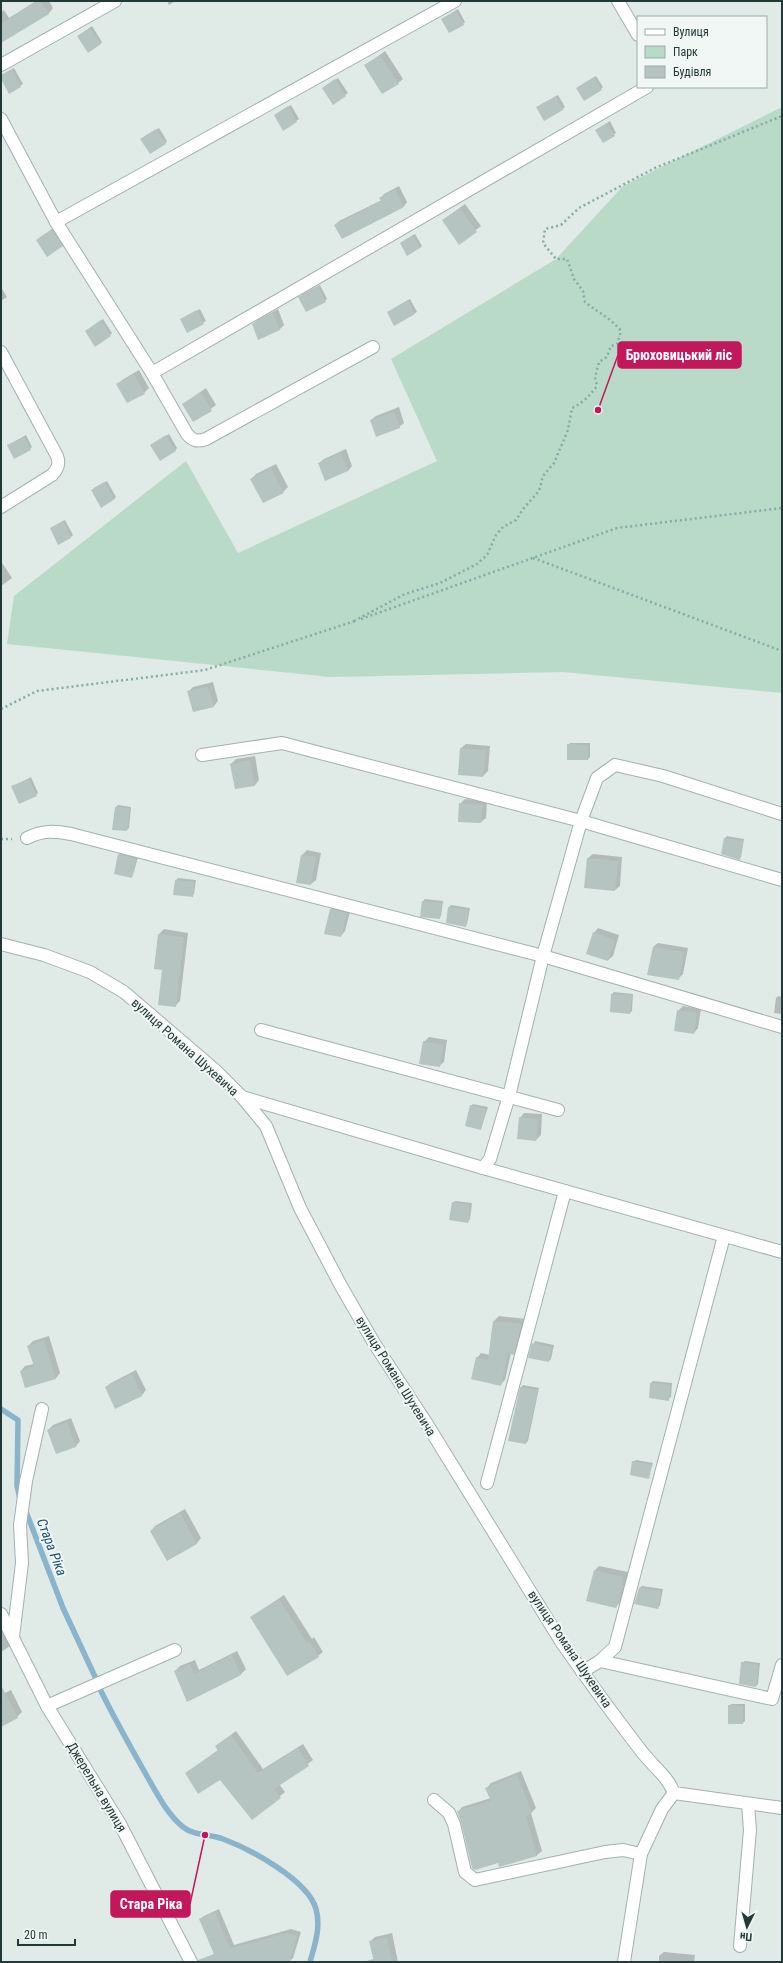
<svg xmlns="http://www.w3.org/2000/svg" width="783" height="1963" font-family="'Roboto Condensed',sans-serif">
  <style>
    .green { fill: #b9dac9 }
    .shadow { fill: #0003 }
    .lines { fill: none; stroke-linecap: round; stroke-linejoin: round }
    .stream { stroke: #8ab4cc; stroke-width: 5.5 }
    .building { fill: #b5c4c1 }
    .minor-casing { stroke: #a3b1af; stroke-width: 14 }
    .path { stroke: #82aca8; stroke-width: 2.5; stroke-dasharray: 2 3; stroke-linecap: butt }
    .minor { stroke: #fff; stroke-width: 12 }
    .labels { text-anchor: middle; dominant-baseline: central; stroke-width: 4; stroke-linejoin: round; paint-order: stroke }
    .street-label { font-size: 13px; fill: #223938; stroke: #f0f7f5 }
    .water-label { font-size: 14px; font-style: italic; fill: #1f5271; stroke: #f0f7f5 }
    .leader { fill: none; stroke: #c2185b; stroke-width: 1.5 }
    .callout-dot { fill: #c2185b; stroke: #f0f7f5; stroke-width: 1.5 }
    .callout { fill: #c2185b; stroke: #c2185b; stroke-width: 1.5 }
    .callout-label { font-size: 14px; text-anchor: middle; font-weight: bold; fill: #fff }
  </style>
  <rect width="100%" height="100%" fill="#e0eae7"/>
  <!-- green -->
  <polygon class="green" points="782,107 782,693 563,672 331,677 7,644 14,596 186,461 238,553 437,461 391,359 556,259 623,186"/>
  <!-- shadow -->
  <g class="shadow">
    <polygon points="36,1 49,1 53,8 49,13 1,41 1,12 4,10 9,18"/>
    <polygon points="167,1 175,1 169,5"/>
    <polygon points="458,9 465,22 463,24 442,19"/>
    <polygon points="92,26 102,42 100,44 81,34"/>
    <polygon points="385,51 403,79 398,83 365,66"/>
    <polygon points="14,68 23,84 9,92 1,76"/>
    <polygon points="596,76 603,87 601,89 577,88"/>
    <polygon points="338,78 348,93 333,103 325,86"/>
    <polygon points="558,95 565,107 563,109 537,107"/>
    <polygon points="291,105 299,119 283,129 275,115"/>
    <polygon points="610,121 616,133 603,141 596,130"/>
    <polygon points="159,128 167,141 165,144 144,137"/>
    <polygon points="399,186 407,202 404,206 342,237 335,225 339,221 382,200 381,198 384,194"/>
    <polygon points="465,204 481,226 459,243 443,220"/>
    <polygon points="54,228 64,243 62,246 39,238"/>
    <polygon points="415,234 422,246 420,248 401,243"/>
    <polygon points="320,285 327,299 325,301 301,295"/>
    <polygon points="1,287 7,297 1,301"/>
    <polygon points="410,299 417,312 394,324 388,312"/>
    <polygon points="200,309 206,321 187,331 181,319"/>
    <polygon points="278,309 284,325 279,330 253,324 258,320"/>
    <polygon points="103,319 112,333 110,335 86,331"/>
    <polygon points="139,370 149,388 144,393 118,384 122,380"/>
    <polygon points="206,388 216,405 194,421 183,404"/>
    <polygon points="399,407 404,423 399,427 371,420 376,416"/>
    <polygon points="169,434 177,448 175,451 151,445"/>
    <polygon points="26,435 32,447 30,449 10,444"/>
    <polygon points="346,449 352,466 348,471 319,463 324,459"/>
    <polygon points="276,464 288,487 283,492 251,479 256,474"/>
    <polygon points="107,481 116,497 114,499 94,488"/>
    <polygon points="65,520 73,535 71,537 51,528"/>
    <polygon points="1,561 12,578 1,586"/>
    <polygon points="213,682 218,701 214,706 188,692 193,687"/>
    <polygon points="570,743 590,743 590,757 588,759 568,745"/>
    <polygon points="466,744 490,746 488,771 483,776 461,748"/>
    <polygon points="255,756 259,780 255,785 231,764 236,759"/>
    <polygon points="31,777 38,793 36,795 12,787"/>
    <polygon points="465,799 487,801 486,818 481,822 460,804"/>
    <polygon points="118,805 131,807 129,828 127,830 116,807"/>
    <polygon points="727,836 744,839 741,857 739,859 725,838"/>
    <polygon points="307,850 321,853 316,880 311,884 302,855"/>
    <polygon points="121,852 138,857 133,875 131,877 119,854"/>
    <polygon points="593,854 622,857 620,886 615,890 588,858"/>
    <polygon points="178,878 196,880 194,894 192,896 176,880"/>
    <polygon points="425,899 443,901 441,916 439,918 423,901"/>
    <polygon points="336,904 351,908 345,931 341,936 325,933 331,909"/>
    <polygon points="451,905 470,908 467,924 465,926 449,907"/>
    <polygon points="598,928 619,935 613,956 608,960 594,933"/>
    <polygon points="164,929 188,933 180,1001 175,1006 163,969 155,968 159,934"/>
    <polygon points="658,943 688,948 683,974 678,979 653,947"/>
    <polygon points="614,992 633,994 632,1011 630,1013 611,1011 612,994"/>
    <polygon points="778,996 782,997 782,1014 774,1013 776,998"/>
    <polygon points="683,1006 701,1009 698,1028 694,1033 678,1011"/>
    <polygon points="429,1037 447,1040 444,1062 439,1066 424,1042"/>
    <polygon points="473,1104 488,1107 481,1129 471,1106"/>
    <polygon points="524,1113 542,1114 541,1135 536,1140 520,1118"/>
    <polygon points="455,1201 472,1203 470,1219 468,1222 453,1203"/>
    <polygon points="499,1316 526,1319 518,1349 511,1353 505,1380 501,1384 477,1358 481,1353 490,1355 494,1321"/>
    <polygon points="49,1336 60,1373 56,1378 26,1387 21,1371 25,1366 34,1364 28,1346 33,1341"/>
    <polygon points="535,1341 554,1345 551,1359 549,1361 529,1357"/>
    <polygon points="136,1370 146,1390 142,1395 106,1387 111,1383"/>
    <polygon points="653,1381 672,1383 671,1397 668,1399 651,1383"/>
    <polygon points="523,1385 539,1388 528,1441 526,1443 521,1387"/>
    <polygon points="71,1418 80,1441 76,1446 57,1453 48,1430 53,1425"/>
    <polygon points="636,1460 653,1463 648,1478 633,1462"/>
    <polygon points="185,1509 201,1538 197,1543 167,1560 151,1531 155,1526"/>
    <polygon points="599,1566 628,1572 626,1580 628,1581 620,1602 616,1607 595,1570"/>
    <polygon points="642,1586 663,1589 660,1605 658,1608 639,1588"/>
    <polygon points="284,1595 312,1639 314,1637 323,1652 318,1656 251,1617"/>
    <polygon points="1,1628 10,1646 1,1652"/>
    <polygon points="237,1651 246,1669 241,1674 187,1701 175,1671 180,1666 195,1660 199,1670"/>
    <polygon points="745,1661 760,1663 758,1684 756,1686 742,1663"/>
    <polygon points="11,1690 22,1712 17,1717 1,1726 1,1695"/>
    <polygon points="731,1704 745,1704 745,1721 743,1723 729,1706"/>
    <polygon points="236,1731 263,1769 303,1744 313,1760 279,1784 285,1792 252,1819 220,1778 186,1773 218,1750 216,1746"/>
    <polygon points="521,1771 536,1808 531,1813 542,1851 537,1855 500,1866 499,1862 458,1812 462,1807 491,1798 487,1788 491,1783"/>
    <polygon points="219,1909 234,1945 291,1929 301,1932 293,1958 289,1962 218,1962 200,1919 204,1916"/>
    <polygon points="392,1933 398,1962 363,1962 374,1959 370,1942 375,1937"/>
    <polygon points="664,1952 695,1955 694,1962 659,1962 659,1956"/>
  </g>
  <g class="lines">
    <!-- stream -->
    <g class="stream">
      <polyline points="1,1409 18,1420 17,1486 20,1499"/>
      <polyline points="25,1509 63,1608 97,1681"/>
      <path d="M99,1687C114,1718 131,1748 148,1778C157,1794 168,1815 183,1827C194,1836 210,1834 223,1839C250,1849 308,1880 316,1909C321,1927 315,1944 310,1962"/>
    </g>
  </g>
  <!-- building -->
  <g class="building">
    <polygon points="37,1 41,1 49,14 1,43 1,24"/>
    <polygon points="456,11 464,25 449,33 441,19"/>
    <polygon points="90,28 101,44 88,53 77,36"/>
    <polygon points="380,55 399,84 382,94 364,65"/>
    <polygon points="12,69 21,87 9,94 1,79 1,75"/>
    <polygon points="594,77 602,90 584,101 576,88"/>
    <polygon points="335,79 346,96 333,105 322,88"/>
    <polygon points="556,96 563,110 544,121 536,107"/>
    <polygon points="288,106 297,122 283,131 274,115"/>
    <polygon points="607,123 615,136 603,143 595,130"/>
    <polygon points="156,129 166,144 150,154 140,139"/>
    <polygon points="395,189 404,207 342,239 334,225 381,201 379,198"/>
    <polygon points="460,208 477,232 459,245 442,220"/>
    <polygon points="52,229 63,246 47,257 36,240"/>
    <polygon points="413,235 420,248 407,256 400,243"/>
    <polygon points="318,286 326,302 306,312 298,297"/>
    <polygon points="408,300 415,314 394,326 387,312"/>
    <polygon points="197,310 204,324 187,333 180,319"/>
    <polygon points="273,313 280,330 258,340 252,324"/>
    <polygon points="101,320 111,336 95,347 85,331"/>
    <polygon points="134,374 145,394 127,403 116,384"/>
    <polygon points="201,392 212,411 193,422 182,404"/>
    <polygon points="394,412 400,428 376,437 370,420"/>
    <polygon points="166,435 176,451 160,461 150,445"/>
    <polygon points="24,437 31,450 14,459 7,445"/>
    <polygon points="341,453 348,471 325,481 318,463"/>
    <polygon points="271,468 284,493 263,503 250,479"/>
    <polygon points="104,482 115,499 101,508 91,490"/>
    <polygon points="63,521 71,538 58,545 50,528"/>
    <polygon points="208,687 214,707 193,712 187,691"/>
    <polygon points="567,744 588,745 588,760 567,760"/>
    <polygon points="460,748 486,750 483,777 458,775"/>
    <polygon points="250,760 255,786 235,789 230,764"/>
    <polygon points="29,779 37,796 19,804 11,786"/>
    <polygon points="459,803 483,805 481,823 458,822"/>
    <polygon points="115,807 130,808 127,831 112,830"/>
    <polygon points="724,838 743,841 740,860 721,854"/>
    <polygon points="118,854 136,859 132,878 114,874"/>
    <polygon points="301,855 316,857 311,885 296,883"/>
    <polygon points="587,858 618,861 615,891 584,888"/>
    <polygon points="175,880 194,882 193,897 173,895"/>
    <polygon points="422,901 442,903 440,919 420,917"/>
    <polygon points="448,907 468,910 466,927 446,923"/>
    <polygon points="330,909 347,913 341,937 324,934"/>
    <polygon points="593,932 615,940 608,961 586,954"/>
    <polygon points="158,934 184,937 176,1007 158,1005 162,970 154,969"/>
    <polygon points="653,947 684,952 679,980 647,975"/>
    <polygon points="611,994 632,995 630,1014 610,1012"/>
    <polygon points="677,1010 697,1013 694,1034 674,1031"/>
    <polygon points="423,1041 443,1045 440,1067 419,1064"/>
    <polygon points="470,1105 486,1109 481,1130 465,1126"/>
    <polygon points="519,1117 538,1119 536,1141 517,1139"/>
    <polygon points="452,1202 470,1205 468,1223 449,1220"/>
    <polygon points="493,1321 522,1324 514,1355 508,1353 501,1386 471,1379 476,1357 488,1360"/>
    <polygon points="44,1340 56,1379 25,1388 20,1371 34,1366 27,1346"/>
    <polygon points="532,1343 552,1347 549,1362 528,1358"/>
    <polygon points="132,1374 142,1396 115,1409 105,1387"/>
    <polygon points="650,1383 670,1385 669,1401 649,1398"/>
    <polygon points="520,1387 538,1390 526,1444 508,1441"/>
    <polygon points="67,1422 76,1447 56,1454 47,1430"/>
    <polygon points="632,1461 652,1465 649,1479 630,1475"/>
    <polygon points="180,1513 197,1544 167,1561 150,1531"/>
    <polygon points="594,1570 623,1577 621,1585 624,1585 616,1608 586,1601"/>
    <polygon points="639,1588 661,1591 658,1609 634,1604"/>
    <polygon points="279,1599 307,1643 309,1641 319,1657 287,1676 250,1617"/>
    <polygon points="232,1655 241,1675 187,1702 174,1671 190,1664 194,1674"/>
    <polygon points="741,1662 759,1665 756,1687 739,1684"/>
    <polygon points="1,1685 18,1718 1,1727"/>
    <polygon points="728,1705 743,1706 743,1724 728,1724"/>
    <polygon points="231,1735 258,1773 298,1748 309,1766 274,1789 281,1798 252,1820 220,1780 198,1794 185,1773 218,1751 215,1746"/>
    <polygon points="517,1775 532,1813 526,1816 537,1856 499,1867 498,1863 475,1870 472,1868 461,1822 457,1811 491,1801 485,1788"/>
    <polygon points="215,1912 230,1948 287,1933 297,1936 290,1962 198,1962 198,1960 214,1954 199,1919"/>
    <polygon points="387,1938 392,1962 374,1962 369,1941"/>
  </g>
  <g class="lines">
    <!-- minor casing -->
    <g class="minor-casing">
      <g id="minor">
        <polyline points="618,1 638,35"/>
        <polyline points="1,65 115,1"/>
        <path d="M1,119L56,222L152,373L187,434C193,441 197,442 206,439L373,347"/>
        <polyline points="56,222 455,1"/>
        <path d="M1,352L57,456C60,464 58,469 52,475L1,507"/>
        <polyline points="152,373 647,87"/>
        <polyline points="202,755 282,743 581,821 782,880"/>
        <path d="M27,838C43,830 54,831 71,834L543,956L782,1027"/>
        <path d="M1,944L44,955L90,972L124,992L215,1070L242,1097L266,1126L300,1208L341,1286L374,1343L425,1421L562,1643C588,1680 615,1717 642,1752C653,1766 668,1777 674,1793L782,1808"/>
        <polyline points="261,1030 558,1110"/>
        <polyline points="242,1097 483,1168 782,1252"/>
        <polyline points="483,1168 490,1159 509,1096 543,956 581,821 597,778 615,765 663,776 782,814"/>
        <polyline points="487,1483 565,1191"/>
        <polyline points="1,1614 47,1706 120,1824 191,1962"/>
        <polyline points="13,1637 22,1563 20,1525 26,1481 42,1409"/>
        <polyline points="600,1661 615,1647 724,1236"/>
        <polyline points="582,1672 600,1661 772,1699 782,1665"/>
        <polyline points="47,1706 175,1650"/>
        <polyline points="434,1800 449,1813 454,1824 465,1872 475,1880 605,1852 623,1850 641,1854"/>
        <polyline points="740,1946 750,1830 748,1804"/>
        <polyline points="624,1962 641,1854 662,1809 674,1793"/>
      </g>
    </g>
    <!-- path -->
    <g class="path">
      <polyline points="533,558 782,651"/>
      <polyline points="361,619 617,528 782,508"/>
      <path d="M354,621L405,594L440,583L477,564L487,555L496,535L503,527L516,520L523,509L539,491L543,476L554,463L568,430L572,408C583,403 590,395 597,386L595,377L599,362L607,357L611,346L617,344L621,331C611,318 597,312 585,302L583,291L574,279L567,259H556L543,243L545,229L561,225L579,208L655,168L782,116"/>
      <polyline points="1,709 37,691 205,670 355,621"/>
      <polyline points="1,839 12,839"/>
    </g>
    <!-- minor -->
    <use href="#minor" class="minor"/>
  </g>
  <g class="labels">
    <!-- street labels -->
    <g class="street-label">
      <text transform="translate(185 1047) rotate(42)">вулиця Романа Шухевича</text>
      <text transform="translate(396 1376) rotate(58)">вулиця Романа Шухевича</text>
      <text transform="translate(570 1649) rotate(56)">вулиця Романа Шухевича</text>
      <text transform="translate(97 1787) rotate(59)">Джерельна вулиця</text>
    </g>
    <!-- water labels -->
    <g class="water-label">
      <text transform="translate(52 1547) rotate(69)">Стара Ріка</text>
    </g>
  </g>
  <!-- callouts -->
  <path class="leader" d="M598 410L618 355M205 1835L190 1904"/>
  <g class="callout-dot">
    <circle cx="598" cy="410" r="4"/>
    <circle cx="205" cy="1835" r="4"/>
  </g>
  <g class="callout">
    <rect x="618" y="342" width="123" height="26" rx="4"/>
    <rect x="111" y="1891" width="79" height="26" rx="4"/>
  </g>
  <g class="callout-label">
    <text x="679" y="360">Брюховицький ліс</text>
    <text x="151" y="1909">Стара Ріка</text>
  </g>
  <!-- border -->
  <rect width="783" height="1963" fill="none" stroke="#223938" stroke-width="4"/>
  <!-- legend -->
  <rect x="637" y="16" width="130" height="72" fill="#f0f7f5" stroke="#9eaba9"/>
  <rect x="645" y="29" width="20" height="6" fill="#ffffff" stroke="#9eaba9"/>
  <text x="673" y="36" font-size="12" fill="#223938">Вулиця</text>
  <rect x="645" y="46" width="20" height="12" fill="#b9dac9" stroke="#9eaba9"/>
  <text x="673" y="56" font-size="12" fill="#223938">Парк</text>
  <rect x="645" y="66" width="20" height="12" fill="#b5c4c1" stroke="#9eaba9"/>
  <text x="673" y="76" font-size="12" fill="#223938">Будівля</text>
  <!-- north arrow -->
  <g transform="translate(747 1927) rotate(185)" stroke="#f0f7f5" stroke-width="3" paint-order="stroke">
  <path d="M0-3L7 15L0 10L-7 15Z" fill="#223938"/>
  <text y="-6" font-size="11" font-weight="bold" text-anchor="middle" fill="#223938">Пн</text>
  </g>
  <!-- scale -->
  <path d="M18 1939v6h57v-6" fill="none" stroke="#223938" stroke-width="2"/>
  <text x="24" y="1939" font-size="12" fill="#223938" stroke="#f0f7f5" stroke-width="3" paint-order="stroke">20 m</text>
</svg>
